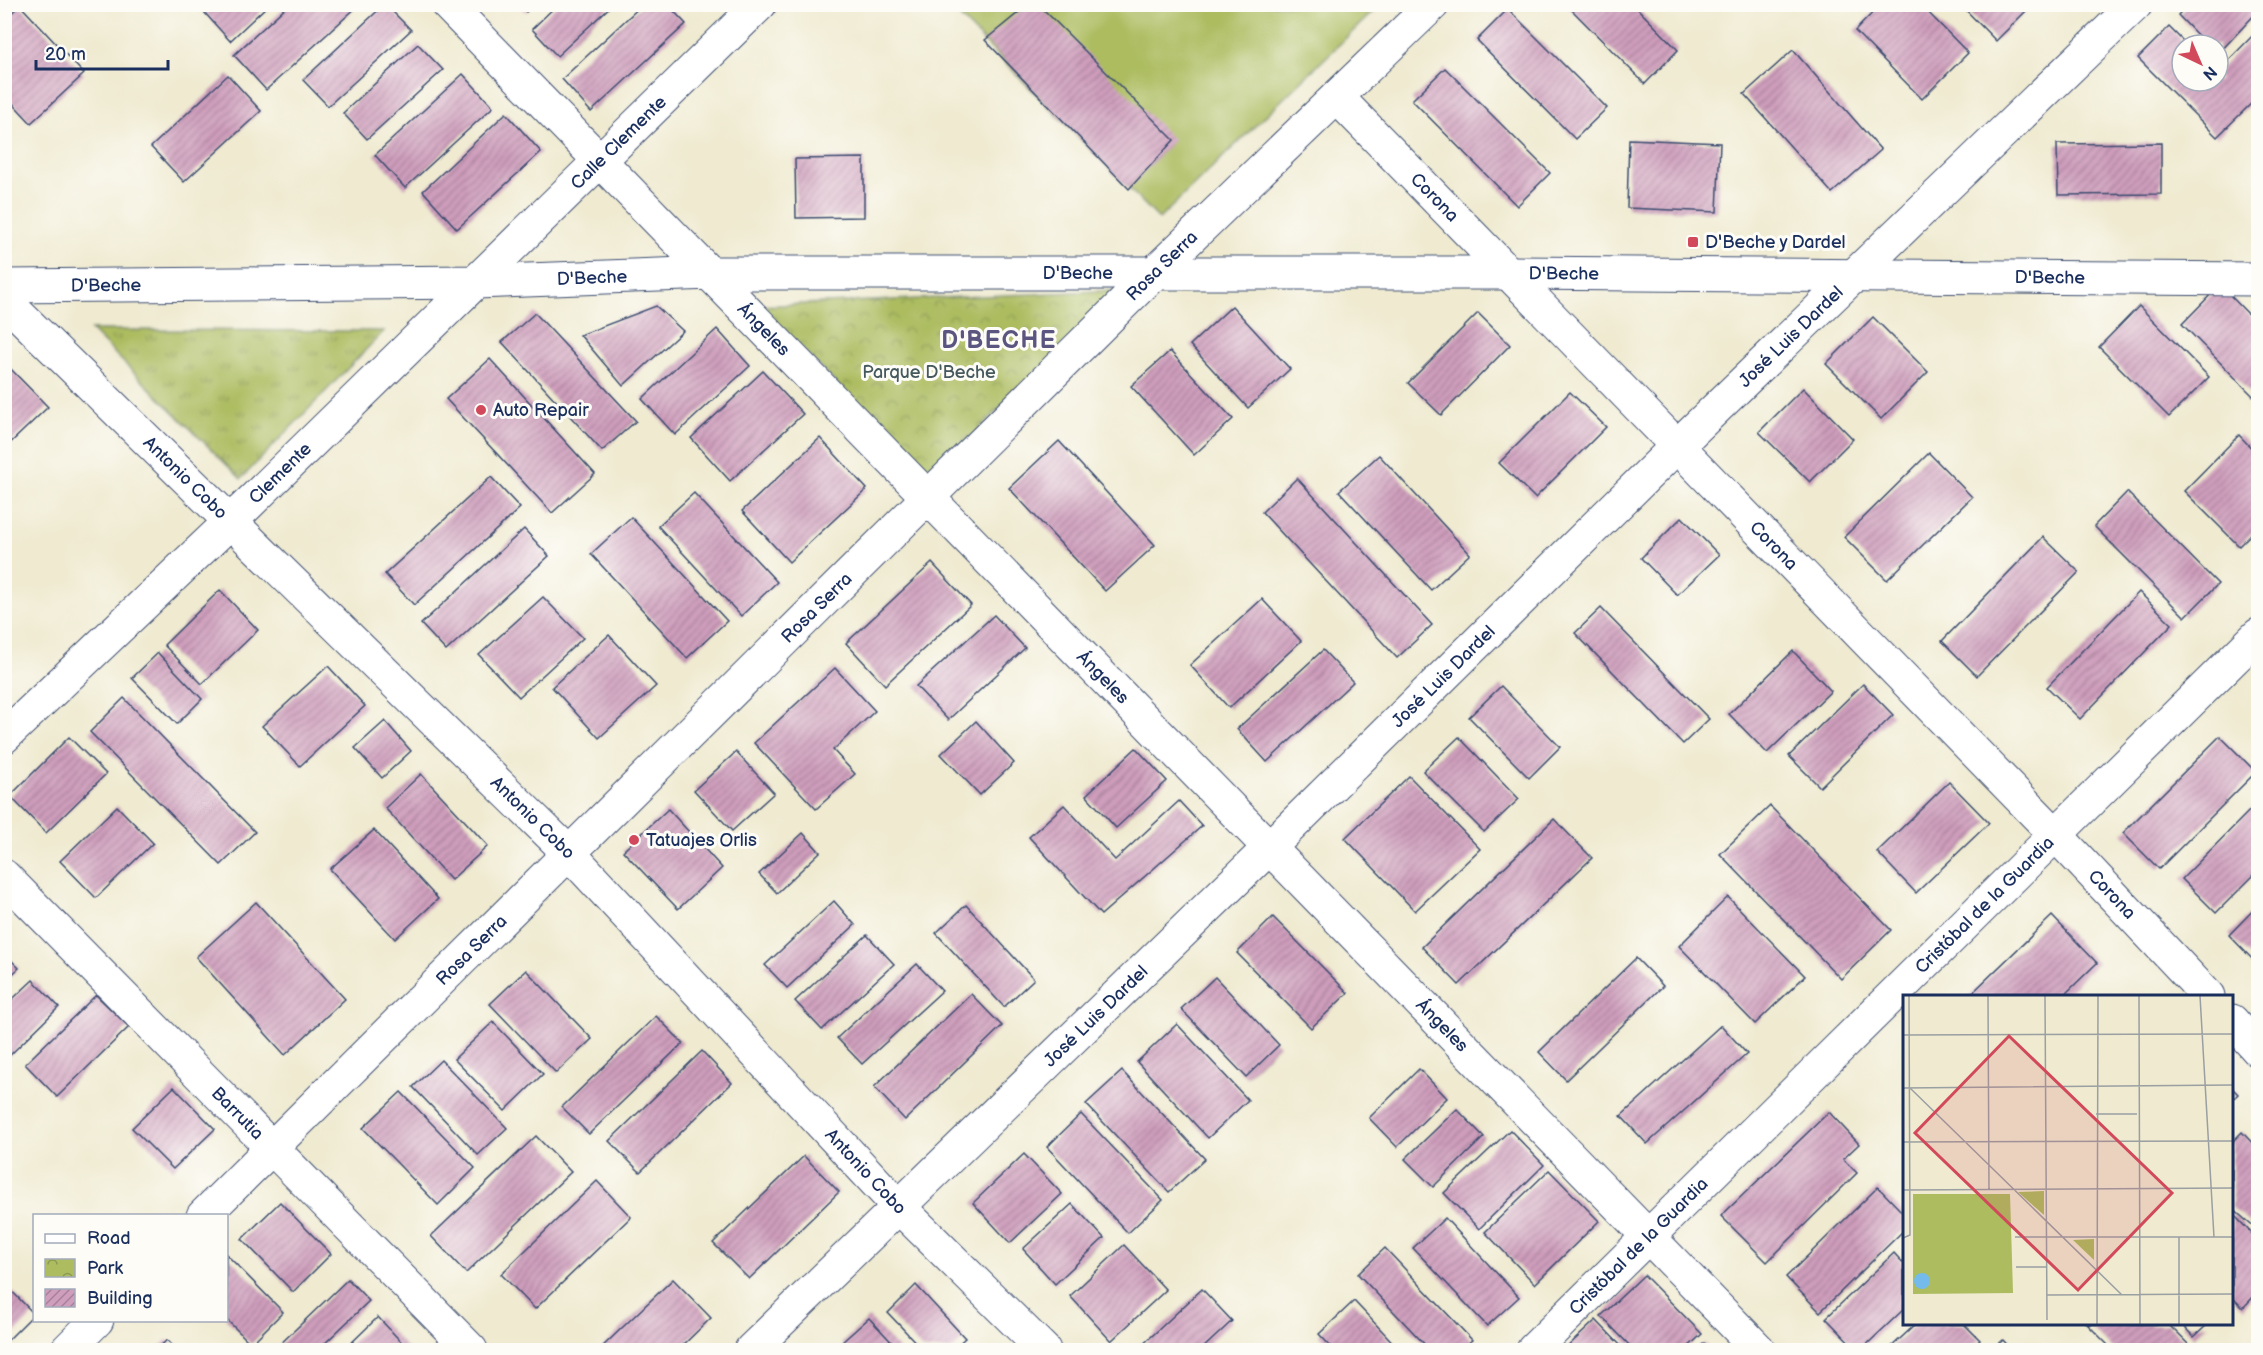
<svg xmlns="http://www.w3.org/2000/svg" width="2263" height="1355" font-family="'Balsamiq Sans',sans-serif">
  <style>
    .grass { fill: url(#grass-tufts); stroke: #64765e; stroke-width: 1.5 }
    .park { fill: url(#park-crowns); stroke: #64765e; stroke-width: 1.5 }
    .pitch { fill: #acbc5f; stroke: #64765e; stroke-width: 1.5 }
    .building { fill: url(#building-hatch) }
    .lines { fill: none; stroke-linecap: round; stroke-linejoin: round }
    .minor-casing { stroke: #3b4b6f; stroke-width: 35 }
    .minor { stroke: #fff; stroke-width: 33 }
    .poi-dot { fill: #d1495b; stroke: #fdfcf7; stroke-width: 2 }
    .labels { text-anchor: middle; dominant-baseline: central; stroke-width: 6; stroke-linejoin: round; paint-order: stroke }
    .street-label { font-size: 18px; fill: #1b2f5e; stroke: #fdfcf7 }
    .poi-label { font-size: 18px; fill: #1b2f5e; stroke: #fdfcf7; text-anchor: start }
    .park-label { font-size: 18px; fill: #46595e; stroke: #fdfcf7 }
    .district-label { font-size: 24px; font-weight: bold; letter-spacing: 1.5px; fill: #5a567f; stroke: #fdfcf7 }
    .inset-road { fill: none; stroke: #9a9fa2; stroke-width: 1.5 }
    .view { fill: #d1495b; fill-opacity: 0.15; stroke: #d1495b; stroke-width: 3 }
    .inset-edge { fill: none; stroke: #1b2f5e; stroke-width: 3 }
  </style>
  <defs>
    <pattern id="grass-tufts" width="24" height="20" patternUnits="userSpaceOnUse" patternTransform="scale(1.5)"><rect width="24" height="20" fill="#acbc5f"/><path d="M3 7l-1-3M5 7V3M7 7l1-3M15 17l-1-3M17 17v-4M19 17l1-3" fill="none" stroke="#8b9952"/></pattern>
    <pattern id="park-crowns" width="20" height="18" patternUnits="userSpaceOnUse" patternTransform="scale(1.5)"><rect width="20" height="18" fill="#acbc5f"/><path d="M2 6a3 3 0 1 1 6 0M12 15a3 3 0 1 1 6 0" fill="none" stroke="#8b9952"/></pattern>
    <pattern id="building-hatch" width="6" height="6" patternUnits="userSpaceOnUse" patternTransform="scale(1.5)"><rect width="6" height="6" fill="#cf9ebc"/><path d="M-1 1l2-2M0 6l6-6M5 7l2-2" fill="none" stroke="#a7819c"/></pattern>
  </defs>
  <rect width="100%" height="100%" fill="#fdfcf7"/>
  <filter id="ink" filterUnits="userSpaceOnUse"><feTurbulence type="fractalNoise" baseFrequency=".0167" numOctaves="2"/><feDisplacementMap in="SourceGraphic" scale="12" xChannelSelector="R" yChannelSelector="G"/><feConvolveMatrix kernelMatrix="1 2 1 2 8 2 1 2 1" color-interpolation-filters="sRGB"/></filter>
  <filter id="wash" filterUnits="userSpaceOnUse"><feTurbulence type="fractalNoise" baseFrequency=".008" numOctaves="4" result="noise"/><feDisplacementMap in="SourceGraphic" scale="24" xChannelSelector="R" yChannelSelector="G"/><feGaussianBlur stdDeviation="1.35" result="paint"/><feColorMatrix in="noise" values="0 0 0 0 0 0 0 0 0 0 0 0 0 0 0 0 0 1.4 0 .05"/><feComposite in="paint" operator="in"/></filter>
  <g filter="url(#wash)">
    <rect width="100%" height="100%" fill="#efead0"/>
    <!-- grass -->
    <polygon class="grass" points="91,330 384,331 241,479"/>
    <!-- park -->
    <polygon class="park" points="1121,290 929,478 760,306"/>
    <!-- pitch -->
    <polygon class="pitch" points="948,5 1380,5 1159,219"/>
    <g id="blocks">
      <!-- building -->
      <g class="building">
        <polygon points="211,4 269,4 230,41 204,12"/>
        <polygon points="289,4 360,4 266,90 234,55"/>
        <polygon points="385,4 411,30 328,106 303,80"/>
        <polygon points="519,4 535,4 526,12"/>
        <polygon points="558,4 613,4 557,56 532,29"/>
        <polygon points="643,4 667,4 686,24 591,112 562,79"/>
        <polygon points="1029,4 1038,4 1174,140 1129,189 985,40"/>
        <polygon points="1566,4 1633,4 1678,50 1645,84"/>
        <polygon points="1881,4 1920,4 1968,53 1922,99 1855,31"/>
        <polygon points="1960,4 2033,4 1996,41"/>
        <polygon points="2188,4 2258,4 2258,11 2218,54 2218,45 2207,45 2178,15"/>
        <polygon points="20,5 84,74 31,123 4,94 4,20"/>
        <polygon points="1508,9 1607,108 1575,139 1477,40"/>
        <polygon points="2169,27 2187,45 2182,45 2182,81 2218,81 2218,71 2258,30 2258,97 2217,137 2138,58"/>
        <polygon points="418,44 443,70 367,139 343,113"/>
        <polygon points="1793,50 1881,150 1832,193 1744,94"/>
        <polygon points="1445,68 1550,173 1517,206 1412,100"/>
        <polygon points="463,74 493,107 405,188 375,155"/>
        <polygon points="228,75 261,111 184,182 151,147"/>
        <polygon points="506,113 541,152 457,229 423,191"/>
        <polygon points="1629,139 1720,143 1717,212 1627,208"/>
        <polygon points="2161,143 2161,194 2058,195 2057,144"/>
        <polygon points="864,158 864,217 796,218 795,159"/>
        <polygon points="2220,285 2258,324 2258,401 2182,324"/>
        <polygon points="656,306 683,331 623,386 580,335"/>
        <polygon points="1232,306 1290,369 1248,408 1190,345"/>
        <polygon points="2139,306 2209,377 2169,417 2099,347"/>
        <polygon points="535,313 636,421 602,451 502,342"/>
        <polygon points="1478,313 1510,345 1441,415 1408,383"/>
        <polygon points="1873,317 1928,372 1881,419 1826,364"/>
        <polygon points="717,329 750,366 675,435 642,399"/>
        <polygon points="1170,351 1233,419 1194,455 1131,386"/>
        <polygon points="490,359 595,474 552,513 446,399"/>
        <polygon points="4,362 48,407 4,449"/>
        <polygon points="763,371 803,414 730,481 691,438"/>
        <polygon points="1803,388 1853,439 1810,482 1759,432"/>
        <polygon points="1570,392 1606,427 1535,498 1499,463"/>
        <polygon points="2239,435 2258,455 2258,527 2239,546 2184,491"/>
        <polygon points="820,438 867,489 789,562 742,511"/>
        <polygon points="1059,441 1155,545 1105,591 1009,488"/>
        <polygon points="1929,453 1972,497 1887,580 1844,537"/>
        <polygon points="1379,455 1470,554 1431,590 1339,491"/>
        <polygon points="491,477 520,508 414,605 385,574"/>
        <polygon points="1297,478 1432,625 1397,658 1262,512"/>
        <polygon points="2127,492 2218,584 2185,617 2094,526"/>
        <polygon points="694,493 777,582 741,616 658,526"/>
        <polygon points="631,517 727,621 687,658 591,554"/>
        <polygon points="1682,517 1719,555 1677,595 1641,558"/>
        <polygon points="524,529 549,556 446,651 421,624"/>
        <polygon points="2043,537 2079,572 1977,676 1942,641"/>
        <polygon points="932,563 971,605 885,685 846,643"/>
        <polygon points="220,590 258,630 202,684 164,645"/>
        <polygon points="2139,592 2172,624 2080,719 2047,687"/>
        <polygon points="543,597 583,638 519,697 479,655"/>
        <polygon points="1262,599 1301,641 1229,708 1190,665"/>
        <polygon points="1601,608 1709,719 1683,744 1575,633"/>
        <polygon points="994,615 1025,648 948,720 916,686"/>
        <polygon points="609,635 656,686 599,738 552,687"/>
        <polygon points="1323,650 1353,682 1267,762 1237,729"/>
        <polygon points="1793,651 1831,691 1767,753 1729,714"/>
        <polygon points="158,653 202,699 177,724 132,678"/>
        <polygon points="328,666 365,706 300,766 262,726"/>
        <polygon points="835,668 875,711 833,750 855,774 816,809 754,743"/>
        <polygon points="1863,684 1893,715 1820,787 1789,756"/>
        <polygon points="1501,686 1560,747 1529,778 1469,717"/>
        <polygon points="124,698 255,832 221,865 90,732"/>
        <polygon points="385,721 411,751 382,778 355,748"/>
        <polygon points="976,721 1014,763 980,795 941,754"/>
        <polygon points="2220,736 2256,772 2159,869 2123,833"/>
        <polygon points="69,737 106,774 46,833 10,796"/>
        <polygon points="1459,737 1519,799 1484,832 1423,771"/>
        <polygon points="1136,748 1167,781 1116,828 1086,795"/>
        <polygon points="736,752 774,793 732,831 694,790"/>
        <polygon points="421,774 488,846 451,880 385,808"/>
        <polygon points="1409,776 1480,849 1415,911 1345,838"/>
        <polygon points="1949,782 1989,823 1916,893 1877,852"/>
        <polygon points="1179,801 1202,826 1101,915 1029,837 1064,805 1115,860"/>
        <polygon points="2258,802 2258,871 2216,913 2182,879"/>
        <polygon points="117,806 153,843 96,898 60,861"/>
        <polygon points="1770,806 1891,930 1841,979 1720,854"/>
        <polygon points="668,809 722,868 678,909 623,851"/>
        <polygon points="1554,819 1592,858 1459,985 1422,947"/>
        <polygon points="374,830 438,899 395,939 330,869"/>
        <polygon points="803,833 820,852 777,893 759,874"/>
        <polygon points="1728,897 1805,976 1755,1024 1679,946"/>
        <polygon points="834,901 855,925 787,988 765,965"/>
        <polygon points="256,902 345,999 285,1055 196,957"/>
        <polygon points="966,905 1034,979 1004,1007 936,933"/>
        <polygon points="2258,905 2258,965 2229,935"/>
        <polygon points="2052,916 2097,963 2063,996 1969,996"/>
        <polygon points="1273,917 1348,993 1311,1028 1237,953"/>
        <polygon points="867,935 894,964 822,1030 795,1001"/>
        <polygon points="4,953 19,968 4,982"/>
        <polygon points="1636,958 1663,986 1566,1080 1539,1052"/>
        <polygon points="917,964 942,991 862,1064 837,1038"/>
        <polygon points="526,970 592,1039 556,1073 490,1004"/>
        <polygon points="1215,977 1279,1045 1246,1077 1181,1009"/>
        <polygon points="33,980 59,1007 4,1061 4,1007"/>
        <polygon points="971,994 1002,1026 905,1120 874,1087"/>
        <polygon points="96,995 129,1027 57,1097 25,1064"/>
        <polygon points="656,1016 683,1043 589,1134 562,1107"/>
        <polygon points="493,1022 543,1074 505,1111 454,1059"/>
        <polygon points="1177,1024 1248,1100 1208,1138 1137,1062"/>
        <polygon points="1721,1025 1747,1054 1647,1144 1621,1116"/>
        <polygon points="702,1051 732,1083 640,1172 609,1141"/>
        <polygon points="441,1060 507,1128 478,1155 413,1087"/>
        <polygon points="1419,1069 1447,1098 1397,1147 1369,1118"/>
        <polygon points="1122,1071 1205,1159 1169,1192 1086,1104"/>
        <polygon points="174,1087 215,1129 173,1169 132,1128"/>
        <polygon points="2232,1088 2238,1094 2232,1100"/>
        <polygon points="401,1092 475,1168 438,1205 363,1128"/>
        <polygon points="1457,1109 1484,1137 1433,1187 1405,1159"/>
        <polygon points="1829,1112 1859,1144 1843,1159 1857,1173 1767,1262 1721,1216"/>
        <polygon points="1081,1114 1163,1200 1128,1233 1047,1147"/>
        <polygon points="1510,1130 1544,1165 1479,1229 1444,1193"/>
        <polygon points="2242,1132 2258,1149 2258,1231 2232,1208 2232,1142"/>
        <polygon points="536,1136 571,1172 466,1273 431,1236"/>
        <polygon points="1024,1154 1062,1194 1010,1243 973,1203"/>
        <polygon points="804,1156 839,1192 749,1279 713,1243"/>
        <polygon points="1549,1170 1599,1221 1535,1284 1485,1232"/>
        <polygon points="597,1181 631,1217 535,1309 501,1274"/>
        <polygon points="1878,1187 1904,1214 1904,1230 1820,1312 1786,1277"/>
        <polygon points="280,1202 331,1254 293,1292 242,1239"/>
        <polygon points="1072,1204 1104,1238 1055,1284 1023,1249"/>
        <polygon points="2232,1213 2258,1240 2258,1292 2243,1308 2232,1297"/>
        <polygon points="1445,1218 1519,1297 1487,1326 1413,1248"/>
        <polygon points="1124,1245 1166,1290 1111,1341 1070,1296"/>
        <polygon points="1385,1248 1472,1340 1460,1350 1430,1350 1358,1274"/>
        <polygon points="1894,1253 1904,1264 1904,1309 1861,1350 1857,1350 1826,1318"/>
        <polygon points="226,1254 283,1312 251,1344 226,1319"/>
        <polygon points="1644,1275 1702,1334 1685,1350 1634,1350 1601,1316"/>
        <polygon points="348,1279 369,1301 318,1350 274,1350"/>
        <polygon points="673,1279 711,1318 678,1350 599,1350"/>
        <polygon points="4,1283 34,1314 4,1344"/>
        <polygon points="916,1285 965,1338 952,1350 923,1350 888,1313"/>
        <polygon points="1202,1289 1232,1321 1201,1350 1137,1350"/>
        <polygon points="1354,1301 1400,1350 1334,1350 1319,1334"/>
        <polygon points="378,1317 407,1348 405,1350 344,1350"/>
        <polygon points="869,1318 899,1350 848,1350 841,1343"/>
        <polygon points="1596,1320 1625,1350 1564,1350"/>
        <polygon points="1916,1324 1964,1324 1980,1340 1969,1350 1888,1350"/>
        <polygon points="2087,1324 2168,1324 2194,1350 2113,1350"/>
        <polygon points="2181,1324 2208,1324 2194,1337"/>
        <polygon points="167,1340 177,1350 156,1350"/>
        <polygon points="2003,1340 2012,1350 1992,1350"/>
        <polygon points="1704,1343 1711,1350 1697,1350"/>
      </g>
    </g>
  </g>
  <g filter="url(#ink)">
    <use href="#blocks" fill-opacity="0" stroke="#3b4b6f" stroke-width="1.5"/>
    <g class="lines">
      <!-- minor casing -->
      <g class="minor-casing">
        <g id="minor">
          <path id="s1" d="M447,4L1759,1350"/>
          <path id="s2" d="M1337,97L2056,835L2208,996"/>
          <path id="s3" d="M4,286L476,282L711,273H1511L2258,279"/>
          <path id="s4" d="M4,300L569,853L898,1206L1044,1350"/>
          <path id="s5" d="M4,737L229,523L760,4"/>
          <path id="s6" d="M4,876L471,1350"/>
          <polyline points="2232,1021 2258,1050"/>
          <path id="s7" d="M203,1216L1154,273L1433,4"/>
          <polyline points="67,1350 97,1320"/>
          <path id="s8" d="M751,1350L1269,848L1676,447L2136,4"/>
          <path id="s9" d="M1533,1350L2258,635"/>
        </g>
      </g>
      <!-- minor -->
      <use href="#minor" class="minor"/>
    </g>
  </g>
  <!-- markers -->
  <g class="poi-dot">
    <rect x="1687" y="236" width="12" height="12" rx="3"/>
    <circle cx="481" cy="410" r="6"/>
    <circle cx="634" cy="840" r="6"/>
  </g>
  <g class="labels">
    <!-- street labels -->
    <g class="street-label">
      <text stroke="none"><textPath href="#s5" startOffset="855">Calle Clemente</textPath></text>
      <text stroke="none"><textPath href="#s2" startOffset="140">Corona</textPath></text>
      <text stroke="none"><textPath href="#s7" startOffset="1350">Rosa Serra</textPath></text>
      <text stroke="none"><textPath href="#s3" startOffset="1074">D'Beche</textPath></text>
      <text stroke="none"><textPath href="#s3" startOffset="1560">D'Beche</textPath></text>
      <text stroke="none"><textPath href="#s3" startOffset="588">D'Beche</textPath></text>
      <text stroke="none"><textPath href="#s3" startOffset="2046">D'Beche</textPath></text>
      <text stroke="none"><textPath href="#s3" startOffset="102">D'Beche</textPath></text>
      <text stroke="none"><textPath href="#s1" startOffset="454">Ángeles</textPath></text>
      <text stroke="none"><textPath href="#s8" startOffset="1452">José Luis Dardel</textPath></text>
      <text stroke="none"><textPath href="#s5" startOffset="382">Clemente</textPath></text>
      <text stroke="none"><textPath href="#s4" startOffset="254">Antonio Cobo</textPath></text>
      <text stroke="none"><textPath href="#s2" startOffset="626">Corona</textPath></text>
      <text stroke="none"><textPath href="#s7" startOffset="864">Rosa Serra</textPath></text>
      <text stroke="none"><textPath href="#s8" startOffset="966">José Luis Dardel</textPath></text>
      <text stroke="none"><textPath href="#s1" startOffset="940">Ángeles</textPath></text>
      <text stroke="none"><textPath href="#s4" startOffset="740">Antonio Cobo</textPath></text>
      <text stroke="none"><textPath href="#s2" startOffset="1112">Corona</textPath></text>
      <text stroke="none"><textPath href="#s9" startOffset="634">Cristóbal de la Guardia</textPath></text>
      <text stroke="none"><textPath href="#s7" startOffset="378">Rosa Serra</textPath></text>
      <text stroke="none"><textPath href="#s8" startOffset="480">José Luis Dardel</textPath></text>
      <text stroke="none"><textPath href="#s1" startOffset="1426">Ángeles</textPath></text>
      <text stroke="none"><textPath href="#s6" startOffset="333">Barrutia</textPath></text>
      <text stroke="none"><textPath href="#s4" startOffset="1226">Antonio Cobo</textPath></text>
      <text stroke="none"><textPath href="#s9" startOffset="148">Cristóbal de la Guardia</textPath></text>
    </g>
    <!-- poi labels -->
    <g class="poi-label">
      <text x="1705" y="242">D'Beche y Dardel</text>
      <text x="493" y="410">Auto Repair</text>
      <text x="646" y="840">Tatuajes Orlis</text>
    </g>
    <!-- park labels -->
    <g class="park-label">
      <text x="929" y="372">Parque D'Beche</text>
    </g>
    <!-- district labels -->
    <g class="district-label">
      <text x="999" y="340">D'BECHE</text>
    </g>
  </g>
  <!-- overview -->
  <g transform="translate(1903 995)">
    <rect width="330" height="330" fill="#efead0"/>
    <path d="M191,244V265L170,245Z" fill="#acbc5f"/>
    <path d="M141,196V220L115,197Z" fill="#acbc5f"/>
    <path d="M10,199H107L110,298L10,299Z" fill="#acbc5f"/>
    <path d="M11 286a8 8 0 1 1 16 0a8 8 0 1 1-16 0Z" fill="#74bbeb"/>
    <path class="inset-road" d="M85,1L86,195M142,1L144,325M236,1L237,329M297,1L311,242M0,40L330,39M0,93L330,90M7,93L219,300M193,119H234M0,147L330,146M0,195L330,193M112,242H330M0,243L7,240L6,1M113,272H143M144,300L330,299M194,329L195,1M276,329V242"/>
    <path class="view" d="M106,41L269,198L175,295L12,138Z"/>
    <rect width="330" height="330" class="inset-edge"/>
  </g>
  <!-- margin -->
  <rect width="2263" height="1355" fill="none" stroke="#fdfcf7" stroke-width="24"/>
  <!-- legend -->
  <rect x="33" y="1214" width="195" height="108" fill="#fdfcf7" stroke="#a3aaba" stroke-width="1.5"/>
  <rect x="45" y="1234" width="30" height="9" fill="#ffffff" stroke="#a3aaba" stroke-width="1.5"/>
  <text x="87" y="1244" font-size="18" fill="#1b2f5e">Road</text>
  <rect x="45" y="1259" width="30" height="18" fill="url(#park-crowns)" stroke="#a3aaba" stroke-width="1.5"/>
  <text x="87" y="1274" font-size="18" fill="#1b2f5e">Park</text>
  <rect x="45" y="1289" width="30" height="18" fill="url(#building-hatch)" stroke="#a3aaba" stroke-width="1.5"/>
  <text x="87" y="1304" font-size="18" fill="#1b2f5e">Building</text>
  <!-- north arrow -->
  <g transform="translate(2200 63) rotate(136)"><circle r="28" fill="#fdfcf7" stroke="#a3aaba" stroke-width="1.5"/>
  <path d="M0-4.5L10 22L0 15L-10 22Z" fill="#d1495b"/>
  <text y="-9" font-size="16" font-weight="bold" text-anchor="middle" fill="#1b2f5e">N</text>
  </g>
  <!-- scale -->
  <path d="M36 60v9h132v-9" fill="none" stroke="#1b2f5e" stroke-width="3"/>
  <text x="45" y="60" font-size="18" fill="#1b2f5e" stroke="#fdfcf7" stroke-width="4.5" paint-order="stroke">20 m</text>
</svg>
